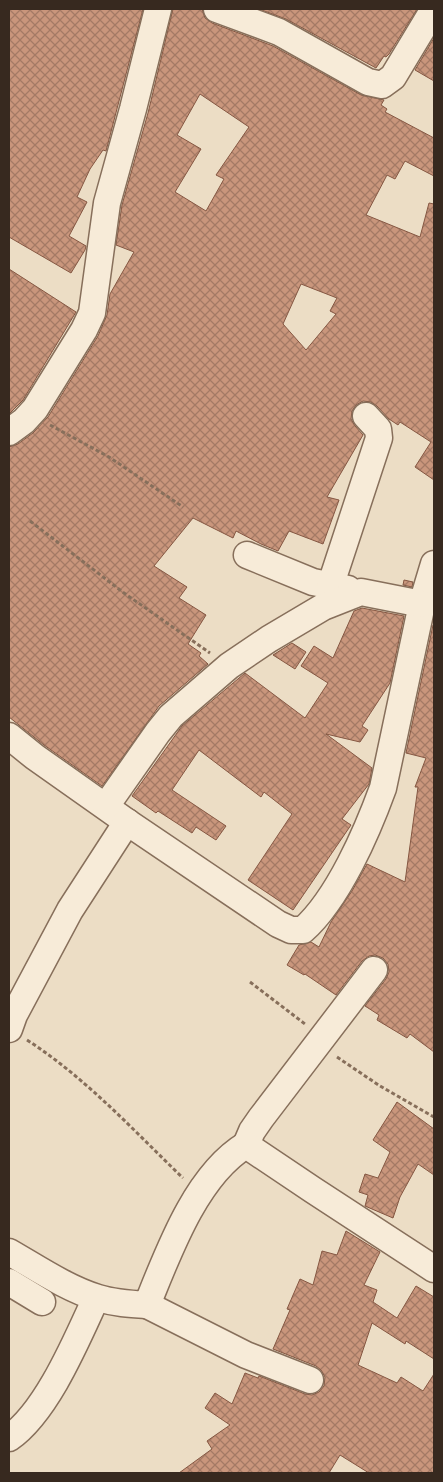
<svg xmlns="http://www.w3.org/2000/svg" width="443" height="1482" font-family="Lora,serif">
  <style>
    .building { fill: url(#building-cross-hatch); stroke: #855742; fill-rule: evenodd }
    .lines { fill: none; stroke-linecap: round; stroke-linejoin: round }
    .minor-casing { stroke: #876f5b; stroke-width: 29 }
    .path { stroke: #876f5b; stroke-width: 3; stroke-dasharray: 4 2.5; stroke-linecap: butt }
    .minor { stroke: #f7ebd8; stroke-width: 26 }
  </style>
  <defs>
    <pattern id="building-cross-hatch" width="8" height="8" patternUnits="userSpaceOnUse" patternTransform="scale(1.25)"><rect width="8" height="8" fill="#c9967c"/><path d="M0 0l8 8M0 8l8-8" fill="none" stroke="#a47a65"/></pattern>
  </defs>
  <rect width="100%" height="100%" fill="#ecddc5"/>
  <!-- building -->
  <g class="building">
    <polygon points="9,9 143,9 106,151 103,150 90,169 77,197 87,202 69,236 86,246 85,250 71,273 9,237"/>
    <path d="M173,9H202L205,18L212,23L273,46L361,95L384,100L381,105L387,109L385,112L434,138V176L405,161L395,179L387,175L366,215L420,237L429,203L434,204V480L415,467L431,442L400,422L398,425L389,419L377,406L371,402L363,401L356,405L352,411L351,419L355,426L363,435L327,497L339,500L323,544L289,531L278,551L261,544L236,531L233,538L193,518L154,566L187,587L179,598L206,615L188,644L201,653L199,656L208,664L159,706L102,786L44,745L9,717V447L18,444L33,433L48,417L98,336L107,315L110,294L134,252L116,245L122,205L148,113ZM200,94L249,127L216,175L224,179L206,211L175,192L201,149L177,135ZM301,284L337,298L330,311L336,314L306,350L283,324Z"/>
    <polygon points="259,9 417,9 389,54 386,57 384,56 376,68 286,19"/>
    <polygon points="434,38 434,81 415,70"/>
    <polygon points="9,269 76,312 23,400 9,414"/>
    <polygon points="404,580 413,582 412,587 403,585"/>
    <polygon points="362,608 404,616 390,683 362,726 368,730 360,742 326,734 372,768 369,784 342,819 351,825 293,910 248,880 292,814 264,792 261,797 199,750 172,790 226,826 216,840 196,827 192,833 158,811 156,813 132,796 182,726 245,673 305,718 328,683 301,666 314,646 333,658 354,611"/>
    <polygon points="433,625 434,625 434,1052 410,1034 407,1038 377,1020 379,1015 365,1006 386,979 389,972 388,964 383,958 375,955 369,956 362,961 336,995 305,974 304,975 287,965 299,945 311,942 319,947 331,922 352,891 367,864 405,882 418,787 415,787 426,758 406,753"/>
    <polygon points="292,643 306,652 295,669 273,655"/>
    <polygon points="397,1102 434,1129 434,1175 418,1164 400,1197 393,1218 365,1206 368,1195 359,1192 365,1174 378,1178 390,1152 373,1140"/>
    <polygon points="346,1231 380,1252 364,1285 377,1290 373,1302 397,1318 416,1286 434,1297 434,1359 406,1341 405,1344 372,1323 358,1365 397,1383 401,1377 423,1391 434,1374 434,1473 369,1473 340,1455 329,1473 179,1473 212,1449 207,1441 230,1425 205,1408 215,1393 232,1404 245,1373 258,1378 259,1376 305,1394 312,1395 319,1392 324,1386 325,1377 321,1370 316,1366 273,1349 290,1310 287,1309 300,1279 313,1285 322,1251 337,1255"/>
  </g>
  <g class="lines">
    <!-- minor casing -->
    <g class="minor-casing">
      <g id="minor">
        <polyline points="217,9 279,32 368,82 382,85 393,77 434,9"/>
        <polyline points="9,432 24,421 35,409 84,330 92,313 107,203 133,109 158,9"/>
        <polyline points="247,555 313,582 348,589"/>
        <polyline points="330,587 379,438 378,429 366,416"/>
        <path d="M9,736L35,757L127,822L278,924L291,930H303C338,899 367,832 383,788L422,604L434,564"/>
        <polyline points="106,806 158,732 171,716 229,666 269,639 323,607 361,592 422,604"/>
        <polyline points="9,1029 14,1015 70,910 127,822"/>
        <polyline points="246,1145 252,1131 261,1118 374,970"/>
        <path d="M9,1252C37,1268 66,1288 98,1298C114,1303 130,1304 147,1305C168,1253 196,1175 246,1145L313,1190L434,1269"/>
        <polyline points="9,1282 42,1302"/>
        <polyline points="147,1305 246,1355 310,1380"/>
        <path d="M9,1438C47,1412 77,1339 96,1298"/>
      </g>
    </g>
    <!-- path -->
    <g class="path">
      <polyline points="50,425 109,457 183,507"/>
      <polyline points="30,521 124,593 210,653"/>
      <polyline points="250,982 305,1024"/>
      <path d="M27,1040C86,1078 133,1130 183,1178"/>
      <polyline points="337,1057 380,1086 434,1117"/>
    </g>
    <!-- minor -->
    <use href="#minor" class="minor"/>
  </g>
  <!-- border -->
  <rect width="443" height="1482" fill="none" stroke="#37291f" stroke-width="20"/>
</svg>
